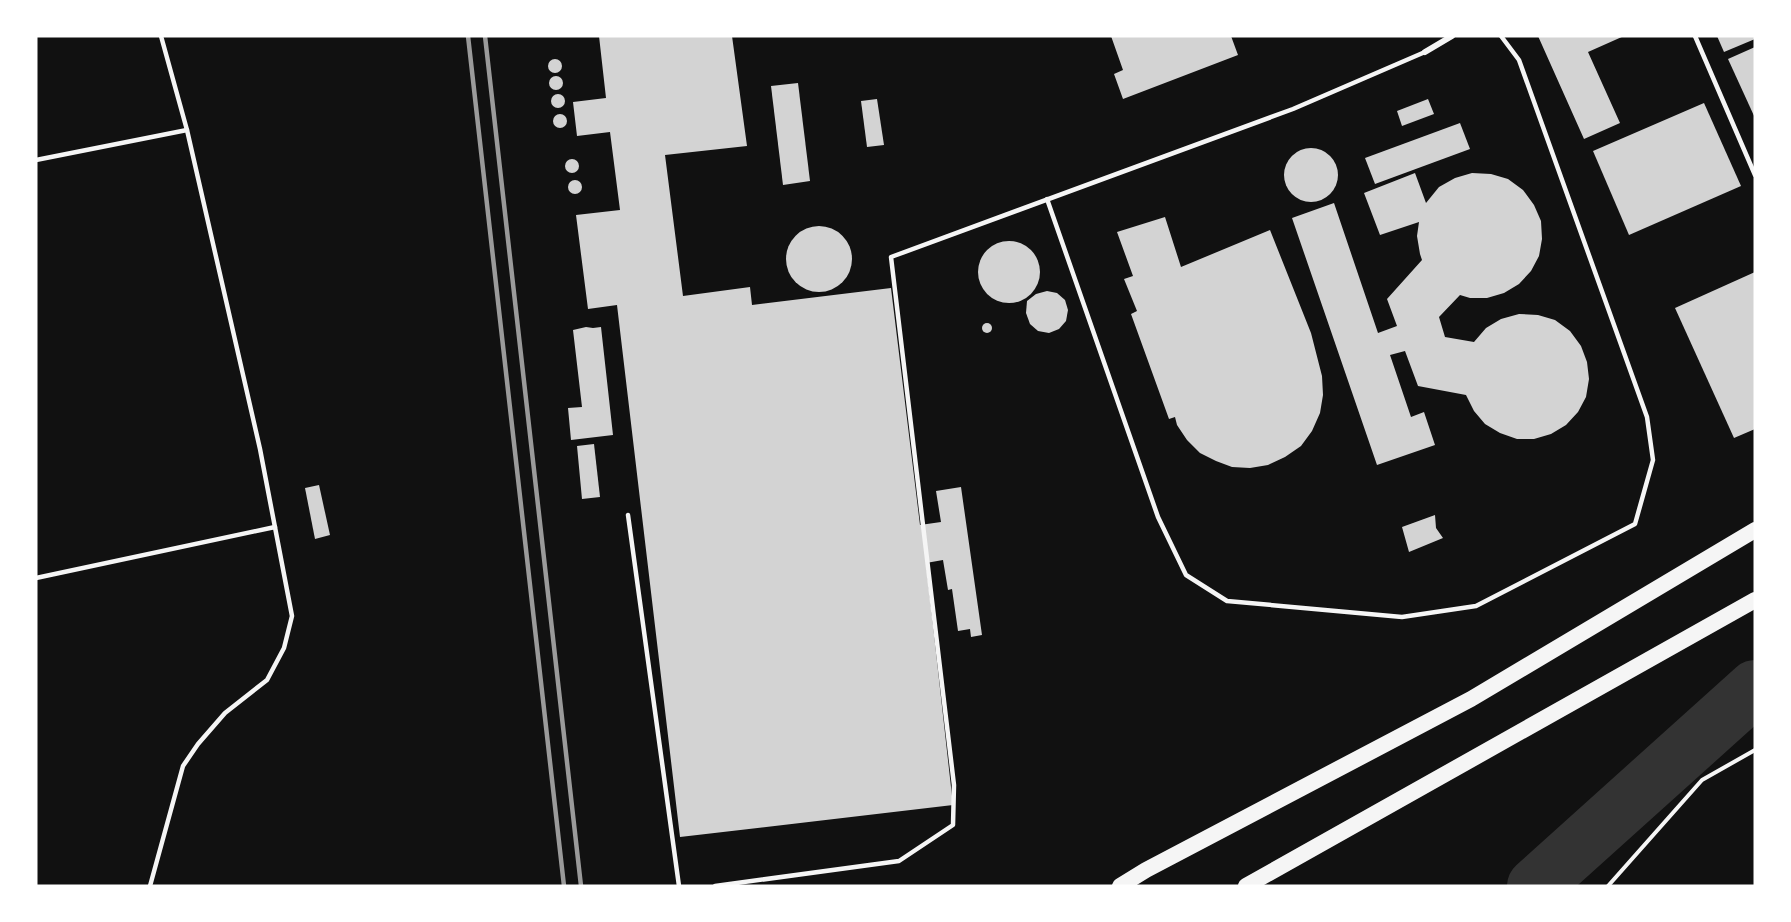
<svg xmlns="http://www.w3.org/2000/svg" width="1791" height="922" font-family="Quicksand,sans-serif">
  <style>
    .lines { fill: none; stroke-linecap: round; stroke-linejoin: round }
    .river { stroke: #333; stroke-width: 56 }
    .building { fill: #d3d3d3 }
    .path { stroke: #f5f5f5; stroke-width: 4 }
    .service { stroke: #f5f5f5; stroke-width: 4.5 }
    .minor { stroke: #f5f5f5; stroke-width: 6 }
    .trunk { stroke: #f5f5f5; stroke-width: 16 }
    .rail { stroke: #9a9a9a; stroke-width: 4.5 }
  </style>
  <rect width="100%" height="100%" fill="#111"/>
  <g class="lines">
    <!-- river -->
    <polyline class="river" points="1535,886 1755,688"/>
  </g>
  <!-- building -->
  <g class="building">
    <polygon points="599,36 732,36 747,146 665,155 683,296 750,287 752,305 891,288 920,525 941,522 936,491 961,487 982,635 971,637 970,629 958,631 952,589 948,590 943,560 926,563 953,805 680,837 617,305 588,309 576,215 620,210 610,132 577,136 573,102 606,98"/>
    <polygon points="1111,36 1231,36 1238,55 1123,99 1114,74 1123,70"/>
    <polygon points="1538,36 1624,36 1588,52 1620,123 1584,139"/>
    <polygon points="1717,36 1755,36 1755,39 1724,52"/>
    <polygon points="1755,47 1755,118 1728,59"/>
    <circle cx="555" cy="66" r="7"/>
    <circle cx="556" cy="83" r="7"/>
    <polygon points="798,83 810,181 783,185 771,86"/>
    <circle cx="558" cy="101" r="7"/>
    <polygon points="877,99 884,145 867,147 861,101"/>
    <polygon points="1428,99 1434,114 1402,126 1397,111"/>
    <polygon points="1704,103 1741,186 1629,235 1593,151"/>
    <circle cx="560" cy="121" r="7"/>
    <polygon points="1460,123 1470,149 1375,184 1365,158"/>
    <circle cx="1311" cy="175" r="27"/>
    <circle cx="572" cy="166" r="7"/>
    <polygon points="1415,173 1426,203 1439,187 1455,178 1472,173 1491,174 1508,179 1523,190 1534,205 1541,221 1542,239 1539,256 1531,271 1519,284 1504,293 1487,298 1470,298 1460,295 1439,317 1445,337 1474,342 1486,328 1501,319 1519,314 1538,315 1555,320 1570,331 1581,346 1587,362 1589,379 1586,397 1578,412 1566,425 1551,434 1534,439 1517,439 1500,433 1485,424 1474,411 1466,395 1418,386 1405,351 1390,355 1411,417 1424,412 1435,445 1377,465 1292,218 1334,203 1378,333 1397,326 1387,299 1422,260 1420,254 1417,236 1419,222 1380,235 1364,193"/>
    <circle cx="575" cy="187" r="7"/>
    <polygon points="1165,217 1181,267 1270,230 1311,333 1322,376 1323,395 1320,413 1312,431 1301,446 1285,457 1268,465 1250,468 1232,467 1216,461 1200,453 1187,440 1177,425 1175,417 1169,419 1131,314 1137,311 1124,279 1133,276 1117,232"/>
    <circle cx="819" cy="259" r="33"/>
    <circle cx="1009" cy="272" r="31"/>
    <polygon points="1755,272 1755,429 1734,438 1675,308"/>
    <polygon points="1047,291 1057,293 1065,300 1068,310 1066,321 1059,329 1049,333 1038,331 1030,324 1026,313 1027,301 1036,294"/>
    <circle cx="987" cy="328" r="5"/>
    <polygon points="586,327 593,328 601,327 613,435 571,440 568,408 582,407 573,330"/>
    <polygon points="594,444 600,497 582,499 577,446"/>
    <polygon points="319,485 330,535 315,539 305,488"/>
    <polygon points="1435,515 1436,528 1443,538 1409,552 1402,527"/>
  </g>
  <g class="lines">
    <!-- path -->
    <polyline class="path" points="1608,886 1702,780 1755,750"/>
    <!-- service -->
    <g class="service">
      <polyline points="1695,36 1755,175"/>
      <polyline points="36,160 187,130"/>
      <polyline points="1047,199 1158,517 1186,575 1227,601 1402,617 1476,606 1635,524 1653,460 1647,417 1519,60 1501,36"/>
      <polyline points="628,515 679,886"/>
      <polyline points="36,578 275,527"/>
      <polyline points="150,886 183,766 198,744 225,713 267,680 284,648 292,616 260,449 187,130 161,36"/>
      <polyline points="715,886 899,861 953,825 954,785 891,257 1293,109 1425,52"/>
    </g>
    <!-- minor -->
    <polyline class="minor" points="1425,52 1452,36"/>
    <!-- trunk -->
    <g class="trunk">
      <polyline points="1120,886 1146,870 1471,699 1755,530"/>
      <polyline points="1246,886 1755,600"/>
    </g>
    <!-- rail -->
    <g class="rail">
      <polyline points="468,36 564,886"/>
      <polyline points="485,36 581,886"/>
    </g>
  </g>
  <!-- border -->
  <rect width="1791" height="922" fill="none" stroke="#ffffff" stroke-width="75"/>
</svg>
